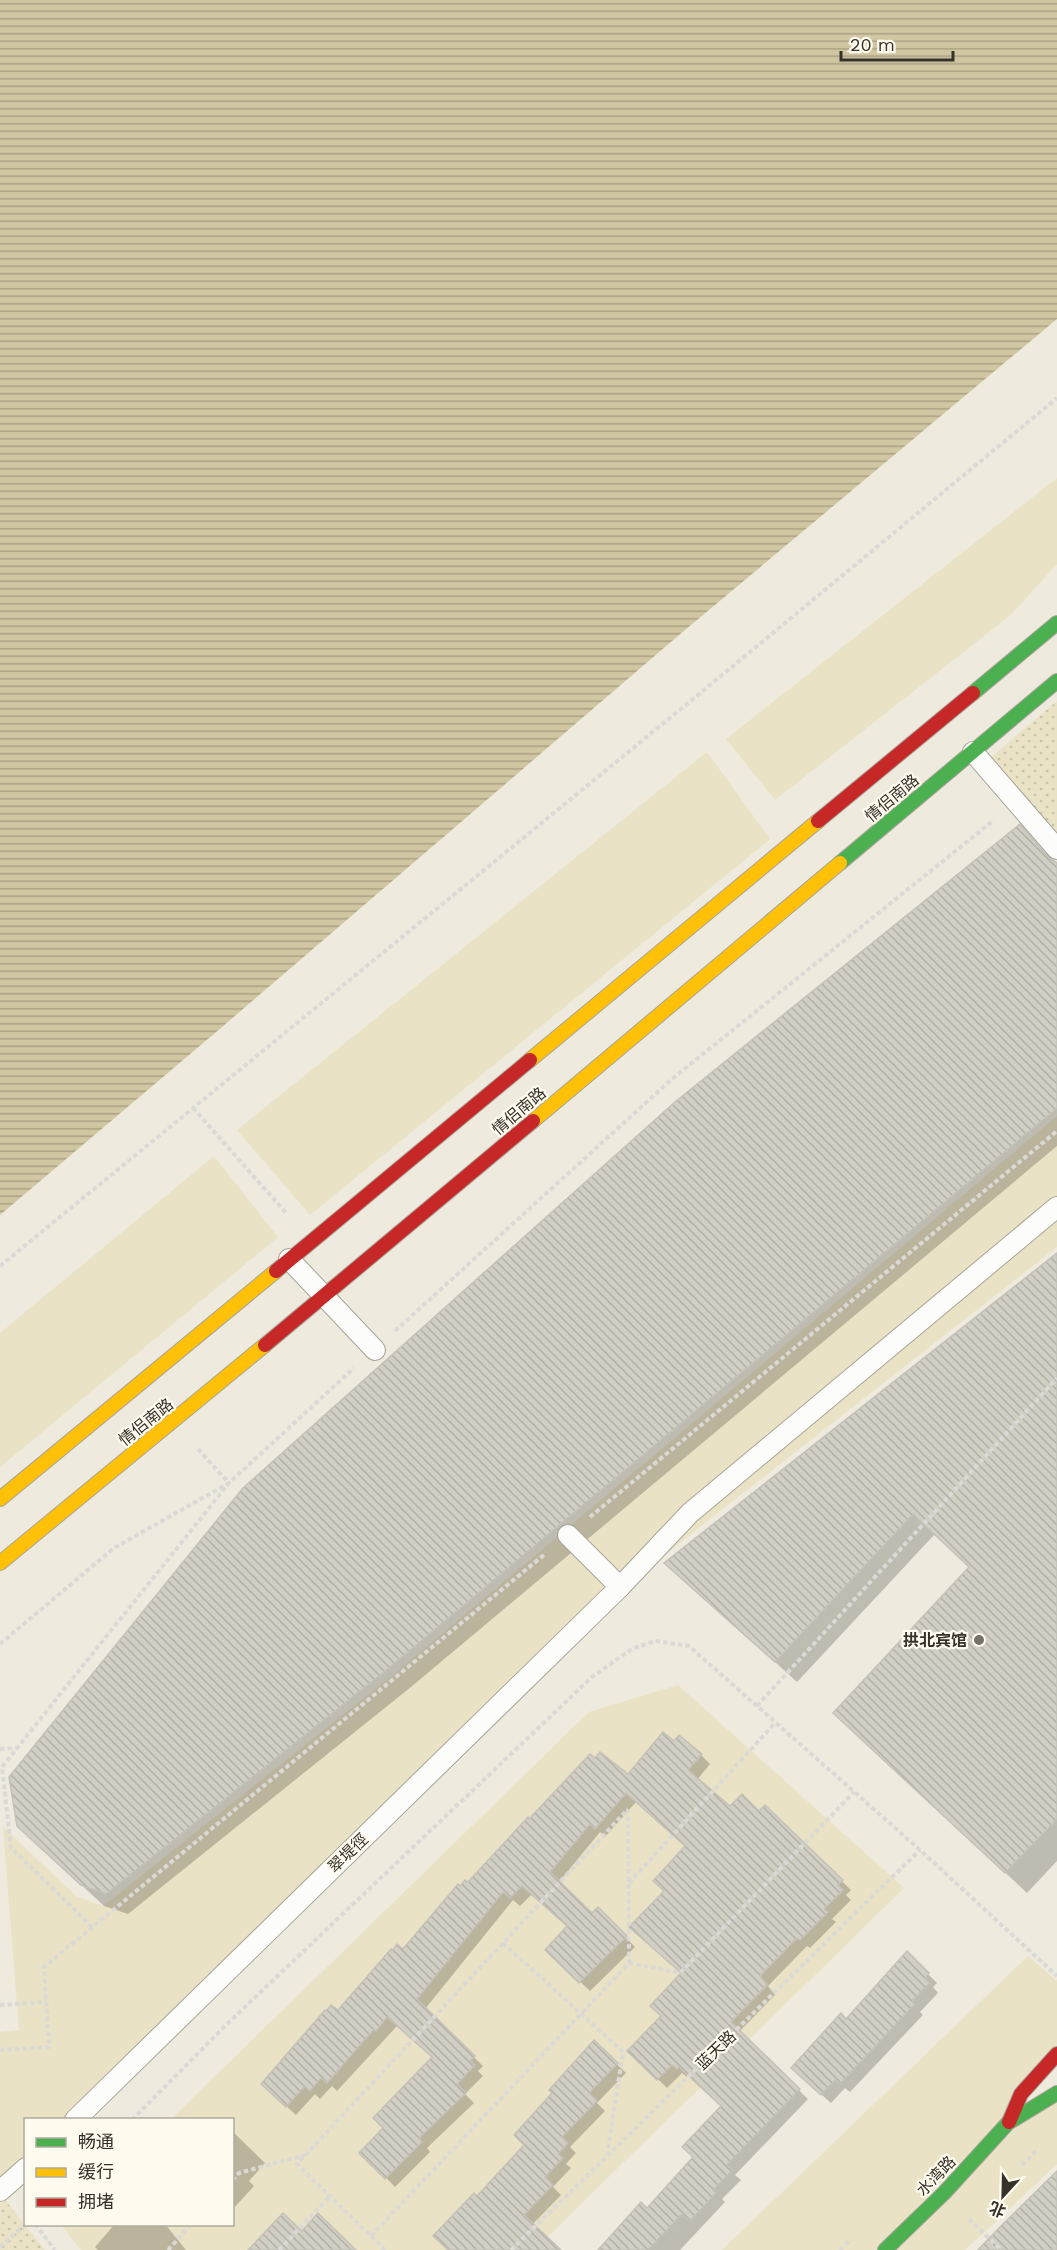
<svg xmlns="http://www.w3.org/2000/svg" width="1057" height="2250" font-family="'Work Sans','Noto Sans SC',sans-serif">
  <style>
    .grass { fill: #eae2c4 }
    .park { fill: url(#park-dots) }
    .water { fill: url(#water-rules) }
    .shadow { fill: #0003 }
    .building { fill: url(#building-back-hatch); stroke: #c4c1b8; stroke-width: 1.5 }
    .lines { fill: none; stroke-linecap: round; stroke-linejoin: round }
    .lane-casing { stroke: #a7a49a; stroke-width: 22 }
    .fast-casing { stroke: #a7a49a; stroke-width: 16 }
    .slow-casing { stroke: #a7a49a; stroke-width: 16 }
    .jam-casing { stroke: #a7a49a; stroke-width: 16 }
    .path { stroke: #dad9d5; stroke-width: 4; stroke-dasharray: 4.5 3; stroke-linecap: butt }
    .lane { stroke: #fcfcfa; stroke-width: 20 }
    .fast { stroke: #4caf50; stroke-width: 14 }
    .slow { stroke: #ffc107; stroke-width: 14 }
    .jam { stroke: #c62828; stroke-width: 14 }
    .poi-dot { fill: #767268; stroke: #fffbee; stroke-width: 2 }
    .labels { text-anchor: middle; dominant-baseline: central; stroke-width: 4.5; stroke-linejoin: round; paint-order: stroke }
    .street-label { font-size: 16px; fill: #353229; stroke: #fffbee }
    .poi-label { font-size: 16px; font-weight: bold; fill: #353229; stroke: #fffbee; text-anchor: end }
  </style>
  <defs>
    <pattern id="park-dots" width="8" height="8" patternUnits="userSpaceOnUse" patternTransform="scale(1.5)"><rect width="8" height="8" fill="#eae2c4"/><path d="M2 2h.1M6 6h.1" fill="none" stroke="#c9c2a8" stroke-width="1.8" stroke-linecap="round"/></pattern>
    <pattern id="water-rules" width="6" height="5" patternUnits="userSpaceOnUse" patternTransform="scale(1.5)"><rect width="6" height="5" fill="#d1c6a2"/><path d="M0 2.5h6" fill="none" stroke="#aaa184"/></pattern>
    <pattern id="building-back-hatch" width="6" height="6" patternUnits="userSpaceOnUse" patternTransform="scale(1.5)"><rect width="6" height="6" fill="#d1cec4"/><path d="M-1 5l2 2M0 0l6 6M5-1l2 2" fill="none" stroke="#b4b1a8"/></pattern>
  </defs>
  <rect width="100%" height="100%" fill="#eeeadd"/>
  <!-- grass -->
  <g class="grass">
    <polygon points="1057,478 1057,564 1012,614 775,800 726,739"/>
    <polygon points="707,752 770,839 310,1215 237,1130"/>
    <polygon points="1057,1116 1057,1247 659,1559 67,2119 26,2120 25,2158 0,2182 0,2032 19,2030 3,1827 76,1896 103,1906 393,1675"/>
    <polygon points="214,1156 278,1237 0,1467 0,1333"/>
    <polygon points="678,1685 904,1888 534,2250 81,2250 62,2226 64,2224 232,2224 232,2120 171,2119 589,1712"/>
    <polygon points="1028,1956 1057,1981 1057,2060 877,2250 722,2250"/>
    <polygon points="1057,2087 1057,2164 965,2250 894,2250"/>
  </g>
  <!-- park -->
  <g class="park">
    <polygon points="1057,701 1057,837 988,760"/>
    <polygon points="5,2200 45,2250 0,2250 0,2204"/>
  </g>
  <!-- water -->
  <polygon class="water" points="0,0 1057,0 1057,319 679,635 215,1033 0,1215"/>
  <!-- shadow -->
  <g class="shadow">
    <polygon points="1019,826 1057,864 1057,1146 411,1687 128,1914 104,1906 40,1846"/>
    <polygon points="1057,1255 1057,1861 1027,1893 856,1733 970,1568 935,1534 797,1682 666,1563"/>
    <polygon points="674,1743 701,1755 710,1764 697,1780 731,1808 759,1813 765,1807 851,1890 846,1895 851,1900 832,1919 836,1922 810,1948 807,1946 768,1986 775,1995 739,2032 808,2099 735,2175 741,2180 722,2199 725,2202 680,2250 600,2250 647,2210 695,2157 722,2106 689,2075 687,2077 682,2073 667,2088 629,2051 663,2016 682,1974 666,1891 687,1847 637,1801 605,1837 600,1832 559,1882 592,1916 598,1909 635,1947 590,1991 547,1950 569,1927 532,1894 520,1906 513,1900 425,2009 483,2066 478,2071 483,2076 465,2094 474,2103 427,2148 430,2152 395,2187 362,2153 385,2128 434,2058 398,2025 337,2091 332,2086 320,2099 315,2094 296,2115 272,2093 338,2013 403,1951 460,1888 468,1884 529,1821 628,1777"/>
    <polygon points="907,1953 937,1983 933,1987 938,1993 920,2012 923,2015 850,2092 845,2088 831,2103 802,2077 846,2021"/>
    <polygon points="594,2042 626,2073 597,2103 605,2111 570,2147 576,2153 566,2164 571,2168 553,2187 561,2195 532,2225 559,2250 449,2250 477,2198 526,2145 554,2093"/>
    <polygon points="232,2131 265,2163 249,2181 254,2186 232,2210"/>
    <polygon points="115,2224 165,2224 186,2250 98,2250 95,2247"/>
  </g>
  <!-- building -->
  <g class="building">
    <polygon points="1020,824 1048,857 1057,863 1057,1108 390,1667 106,1894 81,1885 17,1826 9,1777 243,1488 675,1102"/>
    <polygon points="1057,1253 1057,1819 1005,1873 833,1713 969,1567 913,1514 775,1662 664,1563"/>
    <polygon points="663,1732 674,1741 679,1735 702,1754 688,1770 730,1806 742,1794 759,1811 765,1805 843,1880 838,1885 843,1890 824,1909 828,1912 800,1940 797,1938 760,1976 767,1985 731,2022 800,2089 727,2165 733,2170 714,2189 717,2192 690,2221 682,2214 648,2250 598,2250 641,2202 647,2208 693,2157 682,2147 721,2106 679,2067 677,2069 672,2065 657,2080 627,2051 661,2016 650,2006 681,1973 629,1927 664,1891 653,1881 685,1846 626,1793 595,1829 590,1824 550,1872 592,1913 598,1907 627,1936 579,1983 545,1950 567,1926 522,1886 510,1898 503,1892 417,1999 475,2056 470,2061 475,2065 457,2084 466,2093 419,2138 422,2142 385,2179 359,2153 383,2128 373,2118 432,2057 387,2017 376,2031 374,2029 327,2083 321,2078 310,2091 305,2086 286,2107 261,2084 325,2010 326,2011 331,2005 338,2010 391,1949 392,1951 397,1944 403,1949 458,1884 460,1886 465,1880 468,1882 528,1817 529,1819 590,1754 595,1758 600,1752 628,1774"/>
    <polygon points="907,1951 929,1973 925,1978 930,1983 912,2001 915,2004 840,2084 835,2080 821,2095 791,2068 841,2013 846,2019"/>
    <polygon points="594,2040 618,2063 589,2093 597,2101 562,2137 568,2143 558,2154 563,2158 545,2177 553,2185 524,2215 561,2250 448,2250 433,2236 474,2193 477,2196 524,2145 514,2135 552,2093 549,2090"/>
    <polygon points="1057,2171 1057,2250 978,2250 999,2228"/>
    <polygon points="283,2213 302,2231 318,2213 356,2250 248,2250"/>
  </g>
  <g class="lines">
    <!-- lane casing -->
    <g class="lane-casing">
      <g id="lane">
        <polyline points="973,752 1057,849"/>
        <polyline points="289,1259 375,1350"/>
        <polyline points="568,1535 620,1587"/>
        <polyline points="75,2120 620,1587 690,1513 1057,1207"/>
        <polyline points="0,2191 26,2168"/>
      </g>
    </g>
    <!-- fast casing -->
    <g class="fast-casing">
      <g id="fast">
        <polyline points="973,693 1057,623"/>
        <polyline points="840,863 1057,681"/>
        <polyline points="885,2250 944,2193 1008,2123 1057,2093"/>
      </g>
    </g>
    <!-- slow casing -->
    <g class="slow-casing">
      <g id="slow">
        <polyline points="530,1060 818,821"/>
        <polyline points="533,1121 840,863"/>
        <polyline points="0,1499 276,1271"/>
        <polyline points="0,1563 265,1345"/>
      </g>
    </g>
    <!-- jam casing -->
    <g class="jam-casing">
      <g id="jam">
        <polyline points="818,821 973,693"/>
        <polyline points="276,1271 530,1060"/>
        <polyline points="265,1345 533,1121"/>
        <polyline points="1009,2122 1021,2094 1057,2054"/>
      </g>
    </g>
    <!-- path -->
    <g class="path">
      <polyline points="193,1108 287,1214"/>
      <polyline points="0,1266 687,704 1057,398"/>
      <polyline points="395,1331 672,1079 994,820"/>
      <polyline points="590,1517 1057,1131"/>
      <polyline points="0,1644 114,1548 229,1483 196,1447"/>
      <polyline points="757,1706 1057,1378"/>
      <polyline points="0,1749 17,1748"/>
      <polyline points="629,1883 775,1723"/>
      <polyline points="92,1927 11,1848 2,1767 229,1483 354,1368"/>
      <polyline points="503,1943 623,2052 607,2155"/>
      <polyline points="629,1963 680,1973 854,1792"/>
      <polyline points="0,2005 46,2002"/>
      <polyline points="0,2050 49,2047 44,1967 545,1554"/>
      <polyline points="132,2120 226,2025 592,1677 632,1649 655,1641 689,1646 920,1850 1057,1976"/>
      <polyline points="1022,2165 1038,2149"/>
      <polyline points="232,2180 239,2173 305,2155"/>
      <polyline points="969,2219 1001,2250"/>
      <polyline points="35,2224 55,2250"/>
      <polyline points="371,2236 629,1963 628,1809"/>
      <polyline points="0,2247 26,2224"/>
      <polyline points="168,2250 192,2224"/>
      <polyline points="279,2250 330,2196"/>
      <polyline points="385,2250 297,2164 628,1809"/>
      <polyline points="511,2250 920,1850"/>
      <polyline points="840,2250 851,2239"/>
    </g>
    <!-- lane -->
    <use href="#lane" class="lane"/>
    <!-- fast -->
    <use href="#fast" class="fast"/>
    <!-- slow -->
    <use href="#slow" class="slow"/>
    <!-- jam -->
    <use href="#jam" class="jam"/>
  </g>
  <!-- markers -->
  <circle class="poi-dot" cx="979" cy="1640" r="6"/>
  <g class="labels">
    <!-- street labels -->
    <g class="street-label">
      <text transform="translate(892 798) rotate(-40)">情侣南路</text>
      <text transform="translate(519 1111) rotate(-40)">情侣南路</text>
      <text transform="translate(146 1422) rotate(-39)">情侣南路</text>
      <text transform="translate(348 1853) rotate(-44)">翠堤徑</text>
      <text transform="translate(716 2050) rotate(-44)">蓝天路</text>
      <text transform="translate(936 2176) rotate(-46)">水湾路</text>
    </g>
    <!-- poi labels -->
    <g class="poi-label">
      <text x="967" y="1640">拱北宾馆</text>
    </g>
  </g>
  <!-- legend -->
  <rect x="24" y="2118" width="210" height="108" fill="#fffbee" stroke="#aeab9f" stroke-width="1.5"/>
  <rect x="36" y="2138" width="30" height="9" fill="#4caf50" stroke="#aeab9f" stroke-width="1.5"/>
  <text x="78" y="2148" font-size="18" fill="#353229">畅通</text>
  <rect x="36" y="2168" width="30" height="9" fill="#ffc107" stroke="#aeab9f" stroke-width="1.5"/>
  <text x="78" y="2178" font-size="18" fill="#353229">缓行</text>
  <rect x="36" y="2198" width="30" height="9" fill="#c62828" stroke="#aeab9f" stroke-width="1.5"/>
  <text x="78" y="2208" font-size="18" fill="#353229">拥堵</text>
  <!-- north arrow -->
  <g transform="translate(1003 2196) rotate(202)" stroke="#fffbee" stroke-width="4.5" paint-order="stroke">
  <path d="M0-4.5L10 22L0 15L-10 22Z" fill="#353229"/>
  <text y="-9" font-size="16" font-weight="bold" text-anchor="middle" fill="#353229">北</text>
  </g>
  <!-- scale -->
  <path d="M841 51v9h112v-9" fill="none" stroke="#353229" stroke-width="3"/>
  <text x="850" y="51" font-size="18" fill="#353229" stroke="#fffbee" stroke-width="4.5" paint-order="stroke">20 m</text>
</svg>
